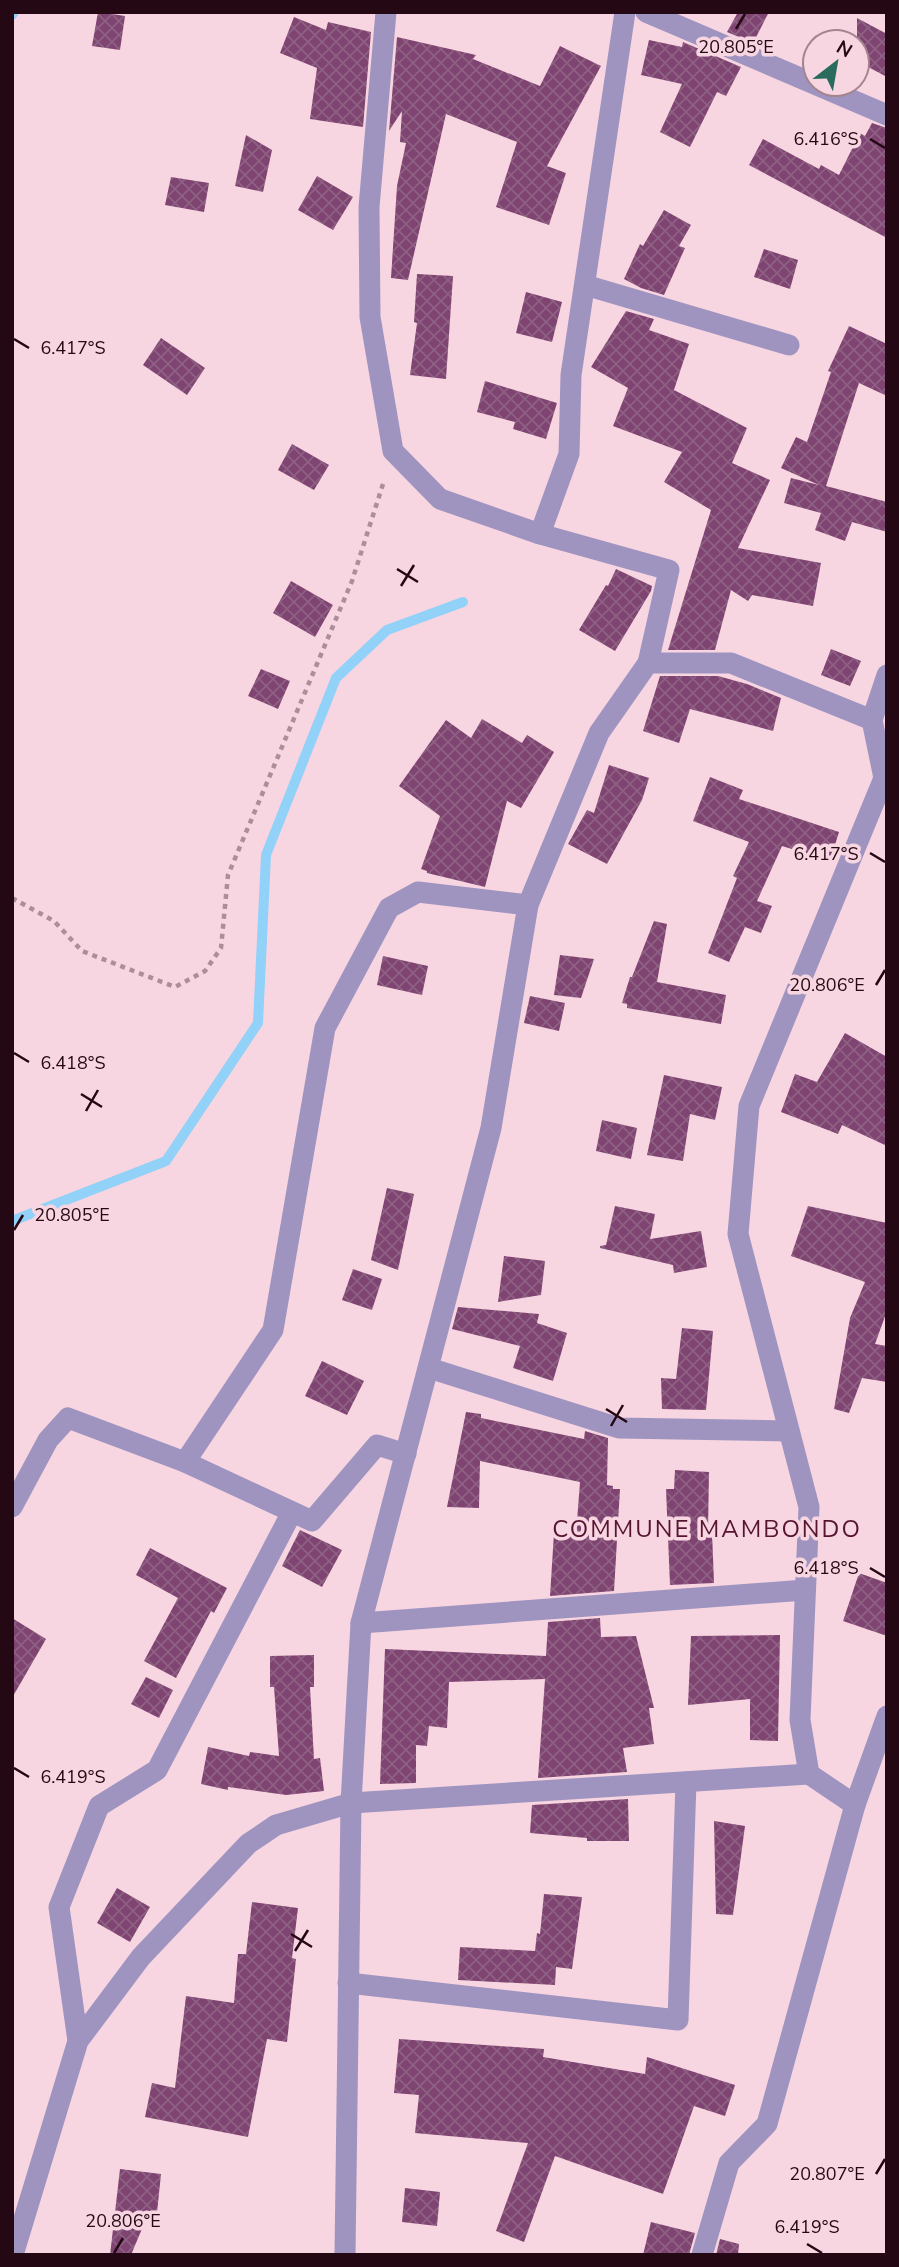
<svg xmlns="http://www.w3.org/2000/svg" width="899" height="2267" font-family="'Nunito Sans',sans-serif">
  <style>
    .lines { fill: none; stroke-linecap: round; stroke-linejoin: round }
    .stream { stroke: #92d1f8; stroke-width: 10 }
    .building { fill: url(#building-cross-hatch) }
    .path { stroke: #ad8d99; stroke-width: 4.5; stroke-dasharray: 5 5; stroke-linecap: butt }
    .minor { stroke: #9f94c0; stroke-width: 21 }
    .ticks { fill: none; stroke: #240814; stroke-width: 2.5 }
    .labels { text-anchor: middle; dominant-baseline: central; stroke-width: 7; stroke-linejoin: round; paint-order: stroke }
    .quarter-label { font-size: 24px; letter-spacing: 2px; fill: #561432; stroke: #f8d6e1 }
    .ticks-label { font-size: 18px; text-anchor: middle; fill: #240814; stroke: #f8d6e1; stroke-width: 7; stroke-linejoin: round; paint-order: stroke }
  </style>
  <defs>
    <pattern id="building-cross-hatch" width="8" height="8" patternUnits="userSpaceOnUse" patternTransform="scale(1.75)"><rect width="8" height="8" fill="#7f4471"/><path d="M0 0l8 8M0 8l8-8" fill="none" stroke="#8e6083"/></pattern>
  </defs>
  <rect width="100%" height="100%" fill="#f8d6e1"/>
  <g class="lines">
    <!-- stream -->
    <g class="stream">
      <polyline points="12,15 14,12"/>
      <polyline points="12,1221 166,1161 258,1023 266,855 336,678 387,630 463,602"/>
    </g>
  </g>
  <!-- building -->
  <g class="building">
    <polygon points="98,12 125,16 120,50 92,46"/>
    <polygon points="738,12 769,12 753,43 727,32"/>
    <polygon points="294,17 326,30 328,22 371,32 363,127 310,119 317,68 280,53"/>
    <polygon points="857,18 887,34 887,77 857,61"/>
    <polygon points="397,37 476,55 473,59 540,86 560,46 601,66 547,166 566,173 549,225 496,207 517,142 446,114 408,280 391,278 397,186 406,143 400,142 402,111 389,131"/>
    <polygon points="649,40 682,47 683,42 741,67 726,96 717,92 690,147 660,132 682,84 641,75"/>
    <polygon points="872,123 887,128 887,238 749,165 763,139 819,169 821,165 839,175 860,133 865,136"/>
    <polygon points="246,135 272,150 263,192 235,186"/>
    <polygon points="317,176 353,197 333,230 298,210"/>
    <polygon points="171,177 209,183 204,212 165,205"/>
    <polygon points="664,210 691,225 679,246 685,248 664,295 641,288 624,279 640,244 643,246"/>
    <polygon points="764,249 798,260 790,289 754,277"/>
    <polygon points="417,274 453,276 446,379 410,375 417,323 414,322"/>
    <polygon points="526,292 562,302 552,342 516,333"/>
    <polygon points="626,311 654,319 649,330 689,344 674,390 747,428 732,463 770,480 738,548 821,563 813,606 752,595 748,601 731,590 715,650 668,650 711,510 664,482 682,452 613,426 628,388 591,367"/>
    <polygon points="849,326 887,344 887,396 859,383 826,486 887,502 887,532 852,522 845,541 815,530 821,513 784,503 791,478 819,485 781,468 796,437 807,442 831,372 828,371"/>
    <polygon points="161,338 205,368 187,395 143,365"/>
    <polygon points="485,381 557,403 546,439 513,429 515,422 477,412"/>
    <polygon points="292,444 329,465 314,490 278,470"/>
    <polygon points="616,569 652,586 651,591 615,651 579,630 606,585 608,586"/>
    <polygon points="291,581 333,605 315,637 273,613"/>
    <polygon points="831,649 861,661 850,686 821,675"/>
    <polygon points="261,669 290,681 278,709 248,696"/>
    <polygon points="660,676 718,676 747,684 781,698 773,731 690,709 679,743 643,731"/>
    <polygon points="482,719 522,743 527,735 554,752 521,808 507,801 485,887 427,873 427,871 421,869 440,816 399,786 446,720 471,738"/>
    <polygon points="609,765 649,778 642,800 607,864 568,844 587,810 594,813"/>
    <polygon points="710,777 743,790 739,799 839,832 830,861 782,846 757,901 772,906 761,933 745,927 729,962 708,953 737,878 733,876 749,842 693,821"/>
    <polygon points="654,921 667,924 657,982 726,995 721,1024 627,1008 627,1004 622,1003 630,977 632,977"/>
    <polygon points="560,955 594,959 581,998 554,995"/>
    <polygon points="383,956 428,966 422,995 377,985"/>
    <polygon points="530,996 565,1003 559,1031 524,1023"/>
    <polygon points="845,1033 887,1057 887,1146 842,1125 838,1134 781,1112 795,1074 817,1082"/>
    <polygon points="664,1075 722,1087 715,1120 690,1114 683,1161 647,1155"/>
    <polygon points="602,1120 637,1128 631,1159 596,1151"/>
    <polygon points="387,1188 414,1194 398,1270 371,1260"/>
    <polygon points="615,1206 655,1214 650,1239 701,1231 707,1267 674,1273 673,1265 600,1248 600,1246 606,1245"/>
    <polygon points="808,1206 887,1223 887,1311 875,1344 887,1346 887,1382 862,1378 849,1413 834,1409 850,1318 865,1282 791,1256"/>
    <polygon points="504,1256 545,1261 541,1295 498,1302"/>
    <polygon points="353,1269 382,1279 372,1310 342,1300"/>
    <polygon points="458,1307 539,1314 537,1323 567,1333 553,1381 513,1368 520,1346 452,1329"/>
    <polygon points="682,1328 713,1331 706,1410 662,1409 661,1378 676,1379"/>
    <polygon points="322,1361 364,1381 347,1415 305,1396"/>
    <polygon points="466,1412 481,1414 481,1418 584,1439 585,1431 608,1438 607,1485 613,1486 613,1489 620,1489 614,1591 550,1596 554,1533 576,1534 580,1482 480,1461 479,1508 447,1507"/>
    <polygon points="675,1470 709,1472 708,1532 712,1532 714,1583 670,1585 666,1489 674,1489"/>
    <polygon points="300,1530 342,1550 322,1587 282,1566"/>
    <polygon points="150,1548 227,1588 214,1613 211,1611 176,1678 144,1661 178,1598 136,1575"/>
    <polygon points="859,1573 887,1583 887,1636 843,1621"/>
    <polygon points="12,1618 46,1639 12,1698"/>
    <polygon points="600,1618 601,1637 636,1636 654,1708 649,1708 654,1744 623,1748 627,1772 538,1778 545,1679 449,1682 447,1728 429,1726 427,1746 416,1745 416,1783 380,1784 385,1649 546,1656 548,1622"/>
    <polygon points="780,1635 778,1741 750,1740 750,1699 688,1705 691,1636"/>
    <polygon points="314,1655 314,1687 310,1687 314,1759 320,1758 324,1791 286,1795 228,1787 228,1790 201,1784 208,1747 249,1756 250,1752 279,1756 274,1687 270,1687 270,1656"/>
    <polygon points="146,1677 173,1690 159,1718 131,1704"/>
    <polygon points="628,1799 629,1841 587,1841 587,1838 530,1833 532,1805"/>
    <polygon points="714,1821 745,1826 733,1915 716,1914"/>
    <polygon points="117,1888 150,1907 130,1942 97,1923"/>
    <polygon points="544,1894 582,1897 572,1969 556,1967 555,1985 458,1980 460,1947 535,1951 537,1933 540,1934"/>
    <polygon points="252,1902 298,1908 292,1958 296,1959 287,2042 267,2039 248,2137 145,2117 152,2083 175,2088 186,1996 234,2003 238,1954 246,1954"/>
    <polygon points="399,2039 544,2049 543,2057 645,2074 647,2057 735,2085 725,2116 694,2106 663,2194 555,2156 524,2242 496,2231 528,2143 415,2133 419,2095 394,2093"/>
    <polygon points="120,2169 161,2174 157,2213 149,2212 131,2255 110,2255"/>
    <polygon points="405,2188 440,2192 437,2226 402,2222"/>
    <polygon points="651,2222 695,2233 689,2255 643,2255"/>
    <polygon points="720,2239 739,2244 738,2255 716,2255"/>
  </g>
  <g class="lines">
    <!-- path -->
    <polyline class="path" points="12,898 54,921 82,951 175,987 205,971 221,948 228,875 352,581 383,484"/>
    <!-- minor -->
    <g class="minor">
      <polyline points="386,12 369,207 370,317 393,451 440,499 540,534 669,570 648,663"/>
      <polyline points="646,12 887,115"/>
      <polyline points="585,285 789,345"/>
      <polyline points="540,534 569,454 571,375 625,12"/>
      <polyline points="429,1368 619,1428 789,1431"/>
      <polyline points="185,1462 312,1521 377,1445 406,1454"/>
      <polyline points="12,1507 48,1440 68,1418 185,1462 273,1330 325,1028 389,908 418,892 528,905"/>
      <polyline points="361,1623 805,1590"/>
      <polyline points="855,1805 887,1716"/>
      <polyline points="348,1983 678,2020 686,1782"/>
      <polyline points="78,2041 59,1907 99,1806 157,1770 292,1512"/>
      <polyline points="13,2255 78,2041 141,1957 248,1844 276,1825 351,1803 809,1774"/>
      <polyline points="345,2255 351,1803 361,1623 491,1128 528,905 599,733 648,663 731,663 872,720"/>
      <polyline points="702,2255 729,2163 767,2124 855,1805 809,1774 800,1720 809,1507 738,1234 749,1106 884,778 872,720 887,675"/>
    </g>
  </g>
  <!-- ticks -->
  <path class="ticks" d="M736,29L745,14M870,139L885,148M14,339L29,348M397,569L418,582M401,586L414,565M870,853L885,862M876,985L885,970M14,1053L29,1062M81,1094L102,1107M86,1111L98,1090M14,1230L23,1215M606,1409L627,1422M611,1426L623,1405M870,1568L885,1577M14,1768L29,1777M291,1934L312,1947M295,1951L308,1930M876,2174L885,2159M807,2244L822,2253M114,2253L123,2238"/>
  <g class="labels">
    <!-- quarter labels -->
    <g class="quarter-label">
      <text x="707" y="1529">COMMUNE MAMBONDO</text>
    </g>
  </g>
  <g class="ticks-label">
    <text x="736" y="53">20.805°E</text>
    <text x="826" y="145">6.416°S</text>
    <text x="73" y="354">6.417°S</text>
    <text x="826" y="860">6.417°S</text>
    <text x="827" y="991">20.806°E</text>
    <text x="73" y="1069">6.418°S</text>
    <text x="72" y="1221">20.805°E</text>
    <text x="826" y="1574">6.418°S</text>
    <text x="73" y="1783">6.419°S</text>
    <text x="827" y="2180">20.807°E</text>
    <text x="123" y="2227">20.806°E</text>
    <text x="807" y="2233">6.419°S</text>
  </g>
  <!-- border -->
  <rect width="899" height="2267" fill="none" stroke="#240814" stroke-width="28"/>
  <!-- north arrow -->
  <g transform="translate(836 63) rotate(31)"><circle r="33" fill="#f8d6e1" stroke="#a3848f" stroke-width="2"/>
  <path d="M0-5L12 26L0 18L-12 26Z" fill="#296c5e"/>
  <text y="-10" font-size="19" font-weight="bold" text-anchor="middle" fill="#240814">N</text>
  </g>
</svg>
